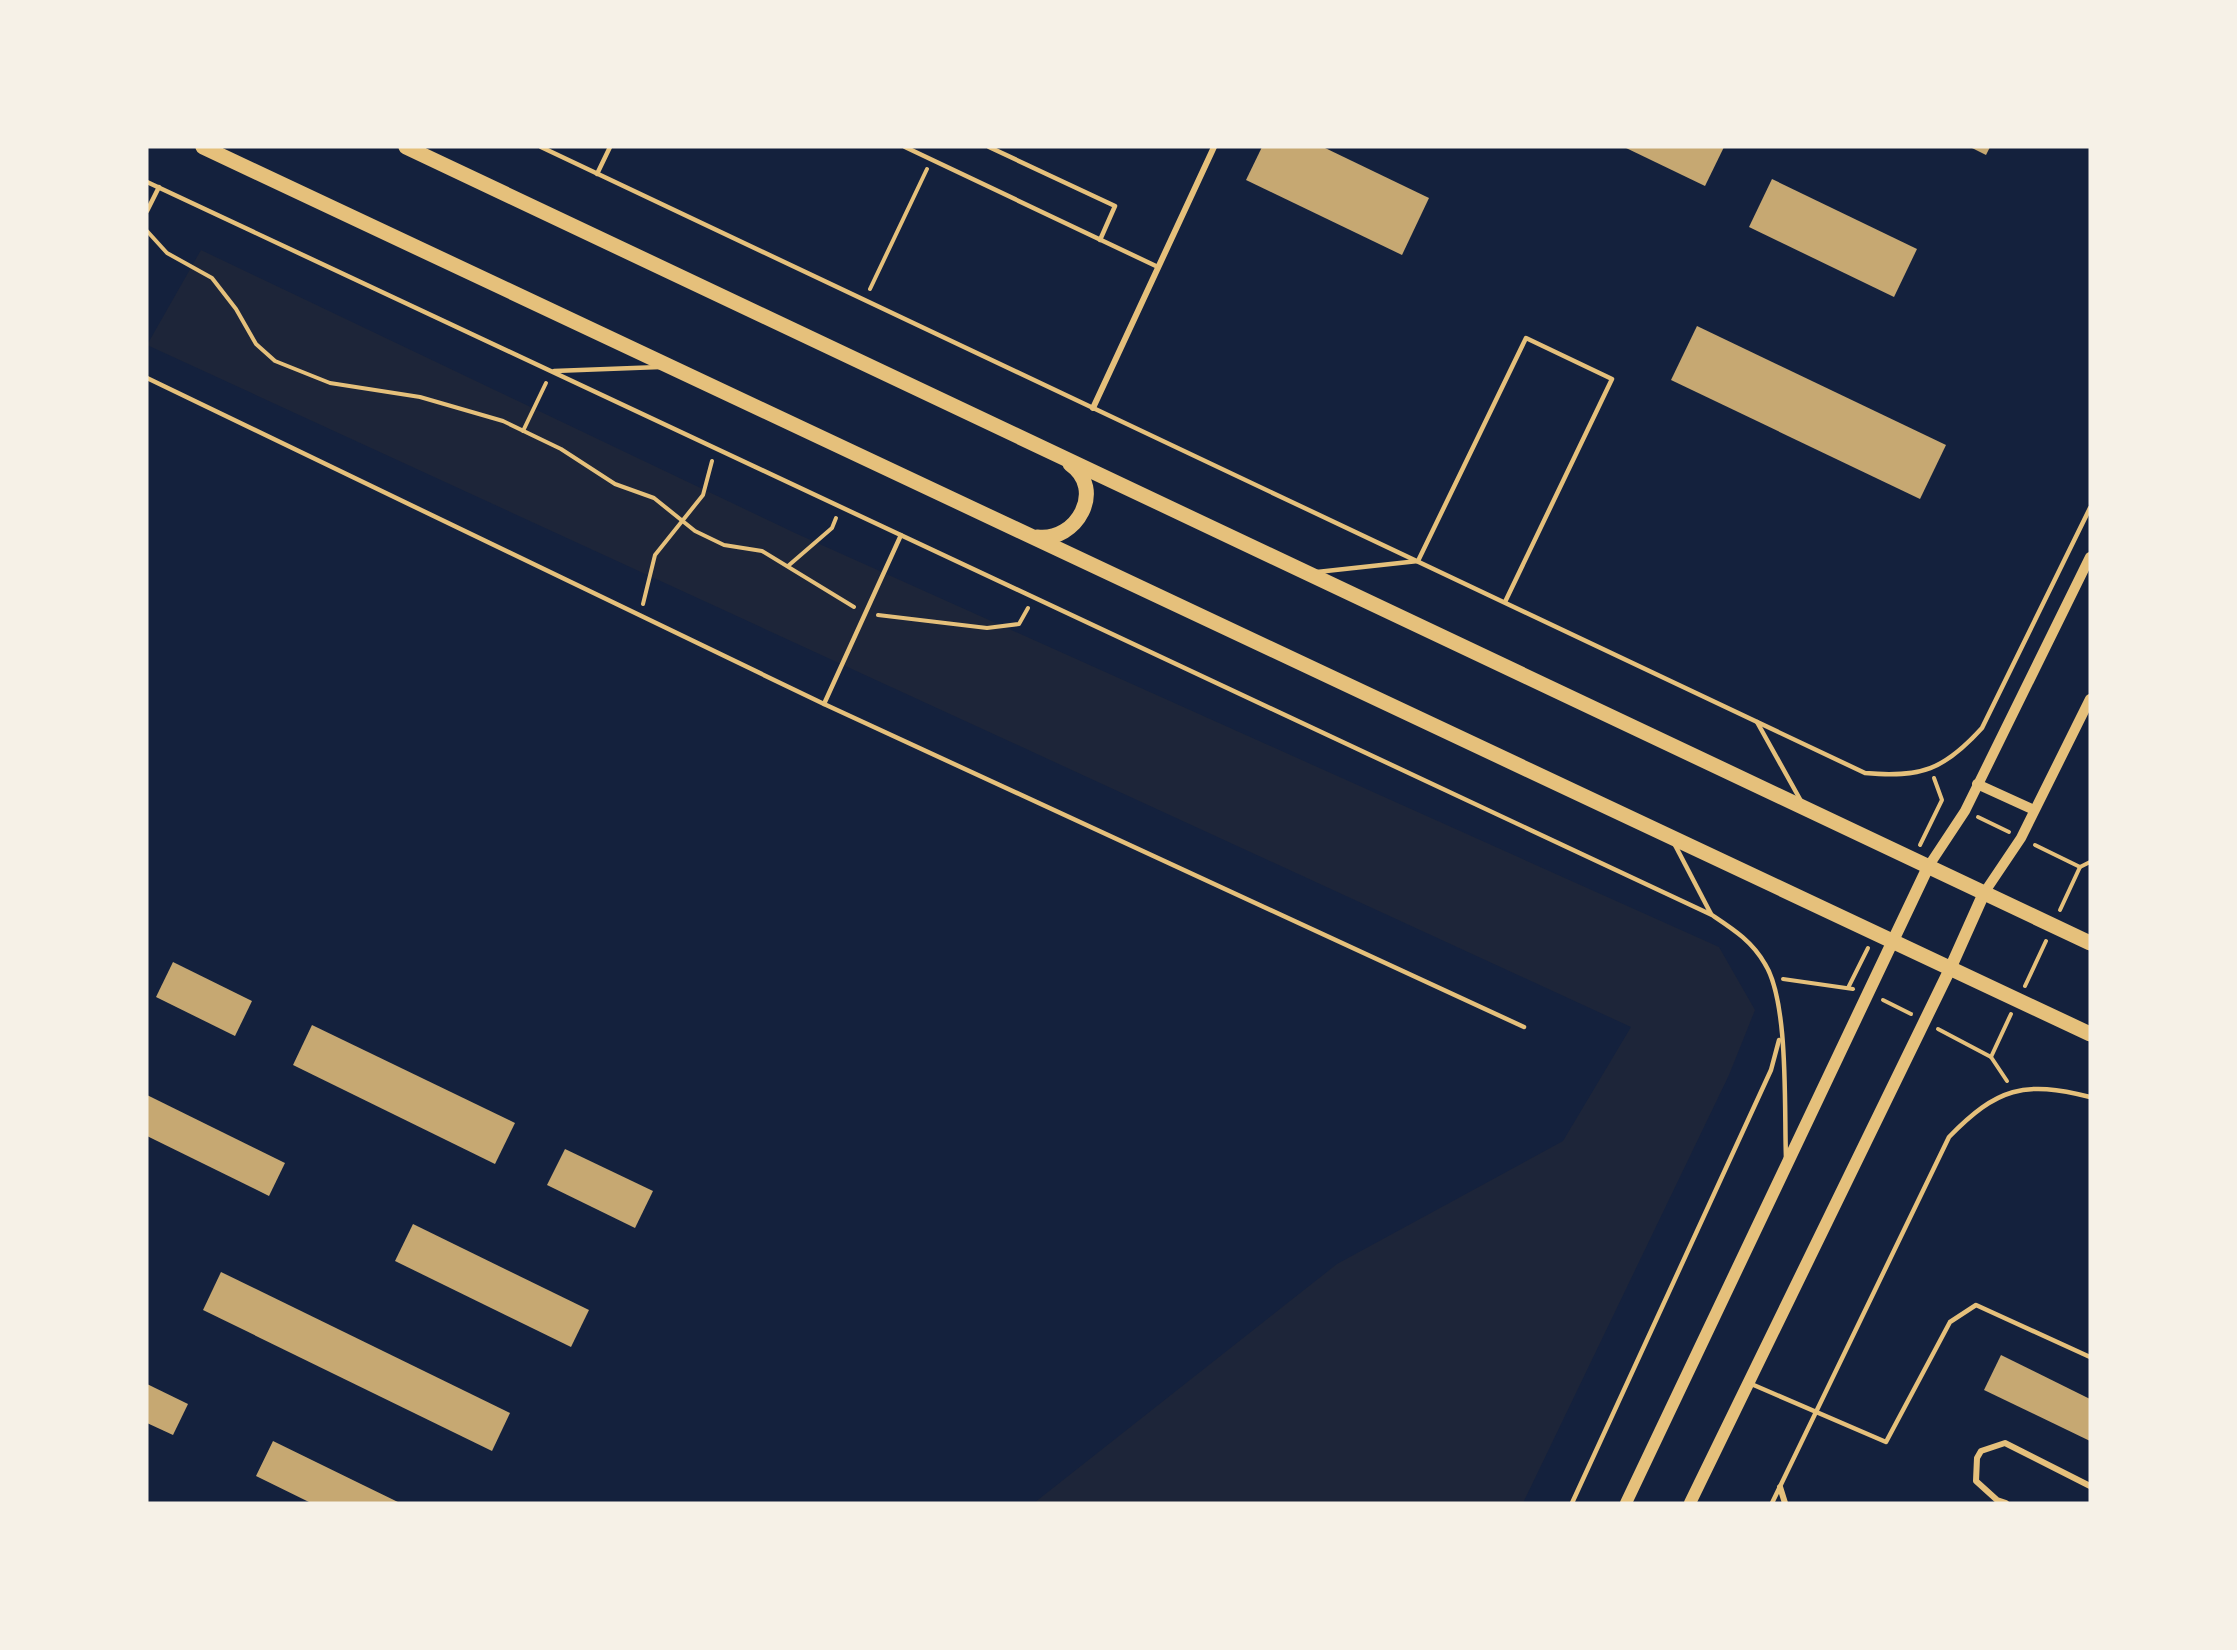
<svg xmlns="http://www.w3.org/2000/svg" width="2237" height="1650" font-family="'Work Sans',sans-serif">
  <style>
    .green { fill: #1d2539 }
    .building { fill: #c6a872 }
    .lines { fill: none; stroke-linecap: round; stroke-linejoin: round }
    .path { stroke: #e5c07b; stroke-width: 4 }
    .service { stroke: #e5c07b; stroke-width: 4.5 }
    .minor { stroke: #e5c07b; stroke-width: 6 }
    .tertiary { stroke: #e5c07b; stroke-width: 10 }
    .secondary { stroke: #e5c07b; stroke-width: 12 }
    .primary { stroke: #e5c07b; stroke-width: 15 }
  </style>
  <rect width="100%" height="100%" fill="#14213d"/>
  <!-- green -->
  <polygon class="green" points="201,250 795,533 1719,947 1755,1010 1729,1075 1523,1503 1034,1503 1337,1264 1563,1141 1631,1027 147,345"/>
  <!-- building -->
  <g class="building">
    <polygon points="1262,147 1323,147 1429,198 1402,255 1246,180"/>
    <polygon points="1624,147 1724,147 1705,186"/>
    <polygon points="1970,147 1990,147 1986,155"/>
    <polygon points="1772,179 1917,249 1894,297 1749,227"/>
    <polygon points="1697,326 1946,445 1920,499 1671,380"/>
    <polygon points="173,962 252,1001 235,1036 156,997"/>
    <polygon points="312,1025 515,1123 495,1164 293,1065"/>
    <polygon points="147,1095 285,1163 269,1196 147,1136"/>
    <polygon points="565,1149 653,1191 635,1228 547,1185"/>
    <polygon points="413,1224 589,1310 571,1347 395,1261"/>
    <polygon points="221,1272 510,1413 492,1451 203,1310"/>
    <polygon points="2001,1355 2090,1399 2090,1441 1984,1390"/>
    <polygon points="147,1384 188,1404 173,1435 147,1423"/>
    <polygon points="273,1441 363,1485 400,1503 311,1503 256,1476"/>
  </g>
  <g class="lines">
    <!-- path -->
    <g class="path">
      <polyline points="147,231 167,253 212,278 236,309 256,344 275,361 330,383 420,397 503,421 561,449 615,484 654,498 695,531 724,545 762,551 854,607"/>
      <polyline points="870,289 927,169"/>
      <polyline points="523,431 546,383"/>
      <polyline points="788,566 832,528 836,518"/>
      <polyline points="643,604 655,555 703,495 712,461"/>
      <polyline points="878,615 987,628 1019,624 1028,608"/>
      <polyline points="1978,817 2009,832"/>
      <polyline points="1920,845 1942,800 1934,778"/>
      <polyline points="2035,845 2080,867 2090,862"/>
      <polyline points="2060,910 2080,867"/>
      <polyline points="1783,979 1853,989"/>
      <polyline points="2025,986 2046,941"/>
      <polyline points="1848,988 1868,948"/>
      <polyline points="1883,1000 1911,1014"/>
      <polyline points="1938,1029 1991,1057 2007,1081"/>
      <polyline points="1991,1057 2011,1014"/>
    </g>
    <!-- service -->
    <g class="service">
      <path d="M541,147L1865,773C1921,778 1944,770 1982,728L2090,508"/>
      <polyline points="905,147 1158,267"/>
      <polyline points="989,147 1115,206 1100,240"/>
      <polyline points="597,174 610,147"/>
      <path d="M147,182L1712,915C1733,929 1752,941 1765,964C1789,1002 1784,1109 1786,1158"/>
      <polyline points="147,211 159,187"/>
      <polyline points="554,371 660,367"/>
      <polyline points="147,378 824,704 1524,1027"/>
      <polyline points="1317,572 1418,561 1526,338 1612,379 1505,602"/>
      <polyline points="824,704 901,535"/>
      <polyline points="1757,722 1801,801"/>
      <polyline points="1675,845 1711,914"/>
      <polyline points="1749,1383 1886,1442 1950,1322 1976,1305 2090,1357"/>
      <polyline points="1572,1503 1771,1070 1779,1040"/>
      <path d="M1772,1503L1949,1137C1997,1088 2024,1080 2090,1097"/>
    </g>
    <!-- minor -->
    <g class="minor">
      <polyline points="1093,408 1214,147"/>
      <polyline points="1780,1487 1785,1503"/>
      <polyline points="2006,1503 1997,1500 1976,1481 1977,1458 1981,1451 2005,1443 2090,1486"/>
    </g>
    <!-- tertiary -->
    <g class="tertiary">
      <polyline points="1977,784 2034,810"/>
      <polyline points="1928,867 1965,811 2090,557"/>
      <polyline points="1984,893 2021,838 2090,699"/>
    </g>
    <!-- secondary -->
    <g class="secondary">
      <polyline points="1626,1503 1928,867"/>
      <polyline points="1690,1503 1950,969 1984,893"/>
    </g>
    <!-- primary -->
    <g class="primary">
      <polyline points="203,147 2090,1034"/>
      <polyline points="406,147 2090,943"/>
      <path d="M1037,537C1077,542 1106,489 1070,464"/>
    </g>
  </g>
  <!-- border -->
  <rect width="2237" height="1650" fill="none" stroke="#f6f1e7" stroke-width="297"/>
</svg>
